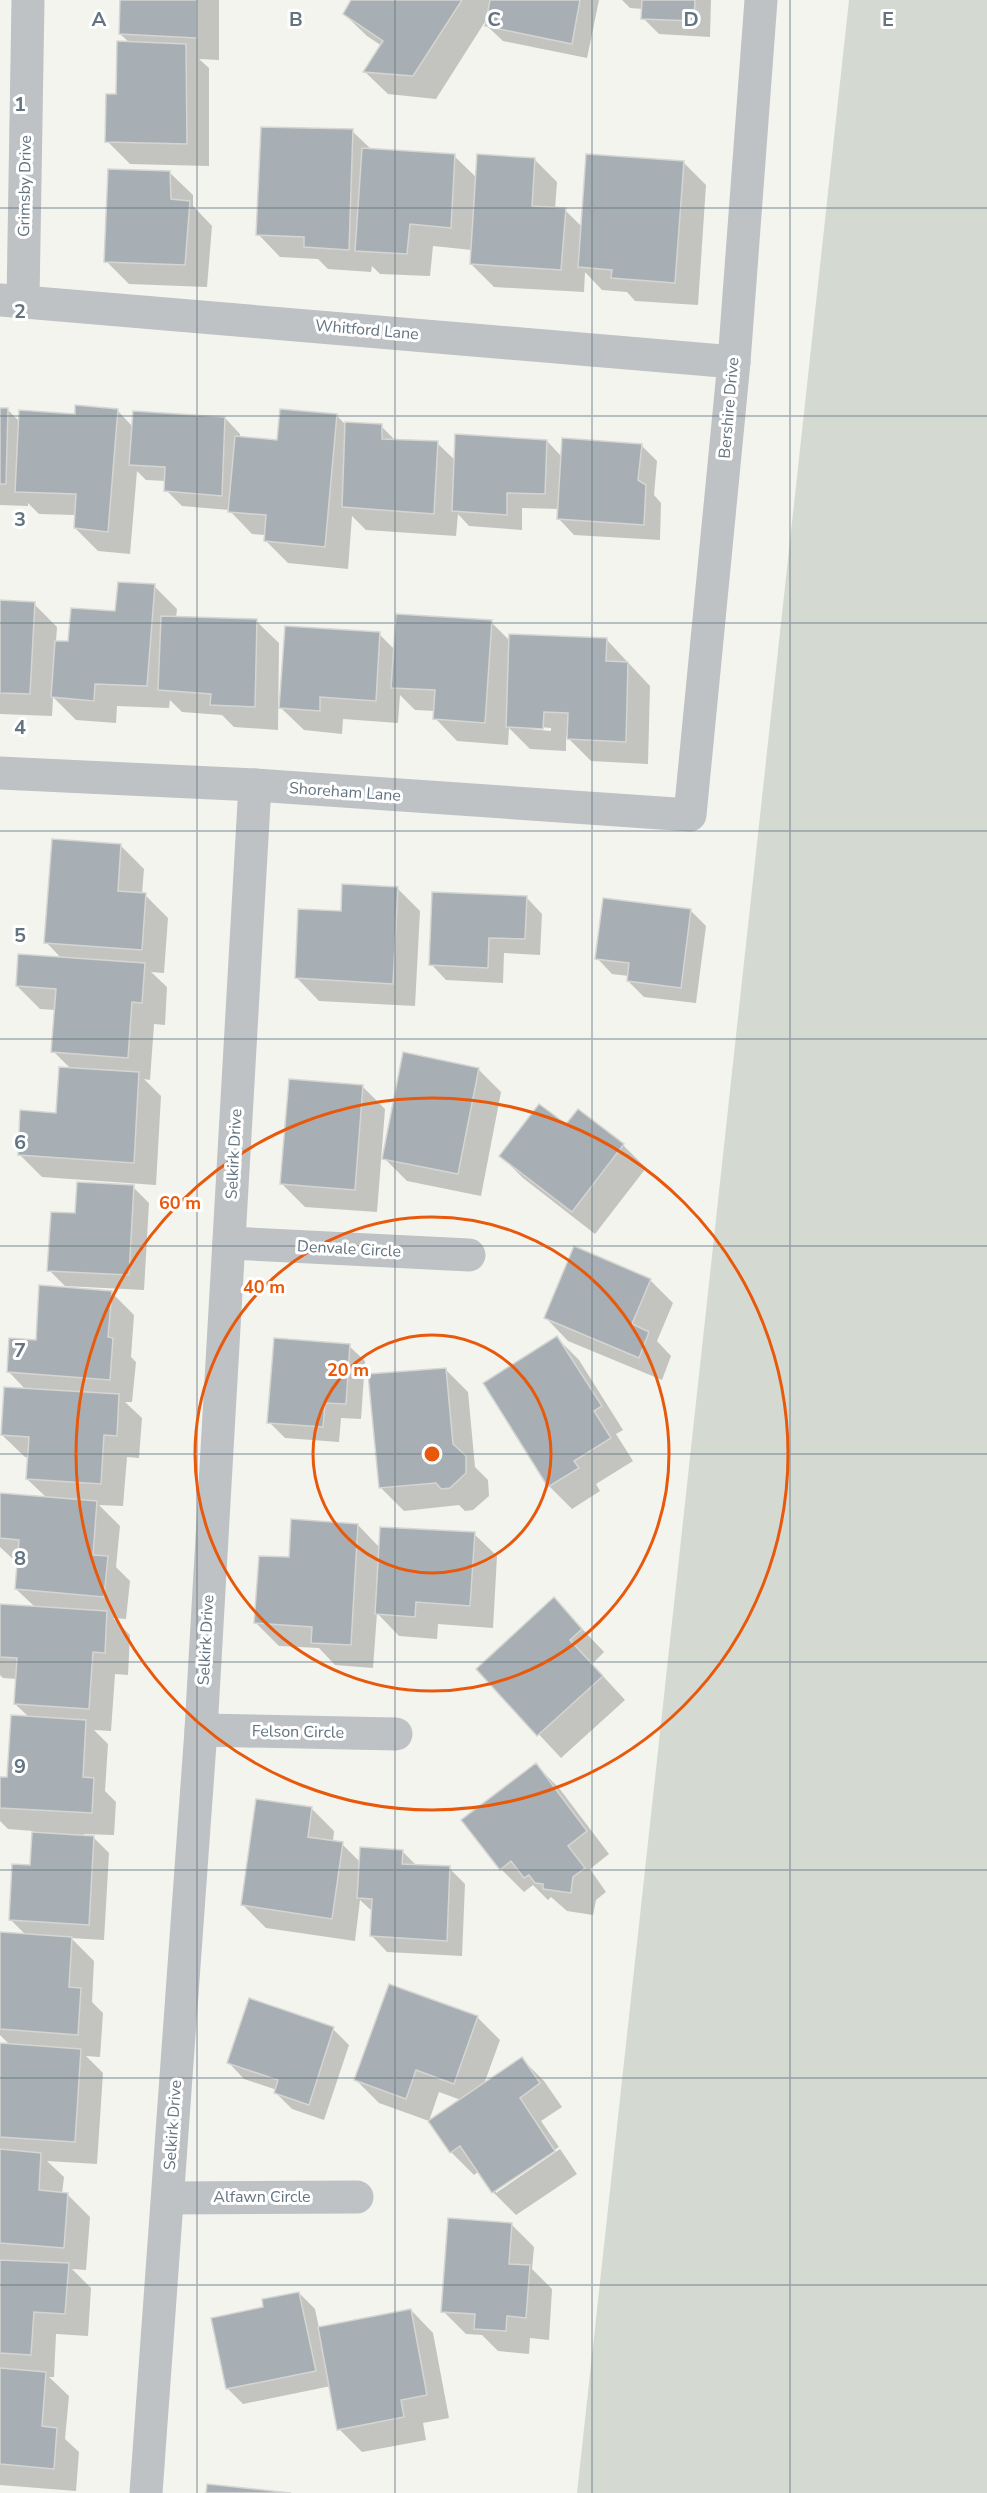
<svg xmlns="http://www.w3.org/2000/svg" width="987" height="2493" font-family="'Nunito Sans',sans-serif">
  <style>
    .green { fill: #d4dad1 }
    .shadow { fill: #0003; fill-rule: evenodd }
    .building { fill: #a7afb4; stroke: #d5d5d2; stroke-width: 1.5 }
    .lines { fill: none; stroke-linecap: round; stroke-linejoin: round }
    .street { stroke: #bec2c5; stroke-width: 33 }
    .grid { fill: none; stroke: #637380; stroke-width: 1.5; stroke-opacity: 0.55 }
    .ring { fill: none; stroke: #e8590c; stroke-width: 3 }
    .labels { text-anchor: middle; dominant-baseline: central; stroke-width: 6; stroke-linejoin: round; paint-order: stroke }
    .street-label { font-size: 16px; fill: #637380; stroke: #fff }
    .grid-label { font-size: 20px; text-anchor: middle; font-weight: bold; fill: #637380; stroke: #fff; stroke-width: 6; stroke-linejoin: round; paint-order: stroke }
    .centre { fill: #e8590c; stroke: #fff; stroke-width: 3 }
    .ring-label { font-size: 18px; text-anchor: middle; font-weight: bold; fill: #e8590c; stroke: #fff; stroke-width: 6; stroke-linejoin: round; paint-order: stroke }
  </style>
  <rect width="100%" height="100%" fill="#f4f4ef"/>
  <!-- green -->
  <polygon class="green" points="849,0 987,0 987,2493 577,2493"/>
  <!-- shadow -->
  <g class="shadow">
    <polygon points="122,0 219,0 219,60 199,59 209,68 209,166 130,164 107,141 130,43 120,34"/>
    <polygon points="353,0 599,0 587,58 503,41 487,26 488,17 436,99 388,94 365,72 382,46 367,36 344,14"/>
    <polygon points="622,0 711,0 710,37 659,34 643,18 643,9 630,8"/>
    <polygon points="352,131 372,150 454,156 477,178 534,159 557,182 555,209 565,210 582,227 684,163 706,185 698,305 635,301 627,292 602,290 585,272 584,292 494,287 471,264 472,250 433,246 430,276 380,274 372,266 371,272 328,269 318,259 280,257 258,234"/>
    <polygon points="170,173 193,195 193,206 212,226 207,287 129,284 106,261"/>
    <polygon points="0,409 8,410 20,422 118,411 133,427 225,418 240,434 240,438 279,442 336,415 347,426 381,426 396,441 437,443 456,461 547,441 562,457 641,445 657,461 654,495 661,503 660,540 574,535 559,519 559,509 522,508 522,530 469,526 458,514 456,536 366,530 352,516 348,569 288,563 265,540 265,535 252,534 229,510 182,506 166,490 166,481 146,480 137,471 130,554 98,551 75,528 76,515 39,514 28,503 28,506 0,505"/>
    <polygon points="154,586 177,609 176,618 256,621 279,643 278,730 234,727 222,715 182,712 170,700 169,708 117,706 116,723 76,720 53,697 52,716 0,714 0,602 34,604 57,627 56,642 69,643"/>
    <path d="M491,622L510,641L606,639L650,686L648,764L591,761L566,736V751L530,749L509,728L508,745L457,741L435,718V711L415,710L400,695L398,723L343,719L342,734L304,730L281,708L379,634L395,650ZM529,726L551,728V731L529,729Z"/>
    <polygon points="121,846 144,869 142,894 145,895 168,918 164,973 151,972 167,987 165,1025 154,1024 150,1080 144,1079 161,1096 156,1185 42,1177 19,1154 57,1114 71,1069 53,1051 56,1010 40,1009 17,986 62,959 46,942"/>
    <polygon points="397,888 420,911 415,1006 319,1001 297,978 343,912"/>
    <polygon points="527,898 542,914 540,955 504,953 503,983 446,980 431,964"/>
    <polygon points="690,910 706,926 696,1003 644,997 628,981 629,976 612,974 597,958"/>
    <polygon points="478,1069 501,1092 481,1196 407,1181 384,1158"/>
    <polygon points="362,1086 385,1109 377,1212 305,1207 282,1184"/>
    <polygon points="566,1126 623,1145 646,1168 595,1234 523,1178 501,1156"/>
    <polygon points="133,1187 149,1203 144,1290 65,1286 49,1270 76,1215"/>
    <polygon points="650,1280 673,1303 657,1341 671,1356 662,1380 568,1341 546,1318"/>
    <polygon points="111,1292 134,1315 131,1357 136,1362 132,1402 125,1402 142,1418 139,1458 127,1457 123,1506 99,1505 120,1526 116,1567 130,1581 126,1619 113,1618 130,1635 128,1675 115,1674 111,1731 94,1730 108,1744 105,1791 116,1802 114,1835 84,1834 84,1837 93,1837 109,1853 104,1940 71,1938 94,1961 92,2002 103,2013 100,2057 86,2056 103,2073 97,2164 47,2161 64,2177 62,2194 67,2194 90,2217 86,2270 72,2269 91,2288 88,2336 56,2334 54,2377 49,2377 69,2396 65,2439 79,2452 76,2491 0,2485 0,2044 10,2045 0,2035 0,1933 26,1935 11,1920 32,1867 33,1831 8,1829 0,1821 0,1778 9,1779 30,1718 15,1704 17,1679 3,1678 0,1675 0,1605 35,1607 16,1589 19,1560 13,1559 0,1547 0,1494 47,1498 27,1479 29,1458 25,1457 2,1435 26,1390 8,1371 37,1341"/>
    <polygon points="557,1338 579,1360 623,1430 616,1434 633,1461 596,1484 600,1491 572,1509 549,1486"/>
    <polygon points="349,1346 365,1361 361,1419 341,1418 339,1442 285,1438 269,1422"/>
    <polygon points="445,1369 468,1392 475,1467 488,1480 489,1496 473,1510 465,1511 459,1505 404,1511 381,1488"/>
    <polygon points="358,1525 380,1548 474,1534 497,1556 493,1628 438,1624 437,1639 399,1636 377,1613 373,1668 335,1665 319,1648 279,1646 256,1623"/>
    <polygon points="554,1599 604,1652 592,1664 625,1700 561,1758 478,1669"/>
    <polygon points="536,1765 559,1788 609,1854 590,1869 606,1892 596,1900 593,1915 567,1911 551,1897 548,1900 533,1885 524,1892 501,1869"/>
    <polygon points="311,1808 334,1831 333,1842 342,1844 360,1862 402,1851 417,1866 449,1868 465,1884 462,1956 387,1952 372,1936 373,1912 360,1900 355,1941 266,1928 243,1905"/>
    <polygon points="477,2017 500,2040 484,2084 522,2059 544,2081 562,2107 541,2121 559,2147 496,2189 496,2193 560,2149 577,2174 516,2215 493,2192 479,2171 474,2175 451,2152 461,2100 439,2092 429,2121 379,2103 356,2080"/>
    <polygon points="333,2029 349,2045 324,2120 292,2109 276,2093 277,2090 244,2079 229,2063"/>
    <polygon points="511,2224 534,2247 532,2269 552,2289 549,2340 530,2338 529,2354 498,2351 482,2335 466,2334 443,2311"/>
    <polygon points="299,2293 315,2309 319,2328 411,2310 433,2333 449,2418 423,2423 426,2440 362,2452 339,2429 331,2386 243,2404 227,2388 265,2308"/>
  </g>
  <!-- building -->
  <g class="building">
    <polygon points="120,0 197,0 197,38 119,34"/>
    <polygon points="351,0 462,0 413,76 363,72 383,41 343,14"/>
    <polygon points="490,0 580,0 572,44 485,26"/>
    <polygon points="642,0 695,0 694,21 641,19"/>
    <polygon points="117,41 186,44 187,144 105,142 106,94 116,94"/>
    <polygon points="261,127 353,129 349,250 304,247 304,237 256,235"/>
    <polygon points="362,148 455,154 451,228 410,224 407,254 355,251"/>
    <polygon points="477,154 535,158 532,206 566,208 561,270 470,264"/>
    <polygon points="586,154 684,161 675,283 611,278 612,270 578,267"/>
    <polygon points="108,169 170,171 171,199 190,201 185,265 104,262"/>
    <polygon points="75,405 118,409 108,532 74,528 76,494 15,492 19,410 75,414"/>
    <polygon points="0,408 8,408 6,484 0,484"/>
    <polygon points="280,409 337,414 325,547 264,541 266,515 228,512 235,436 277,440"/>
    <polygon points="133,411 225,417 222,496 164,491 165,467 129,465"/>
    <polygon points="345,422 382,424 382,439 438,441 434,514 342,507"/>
    <polygon points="455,434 547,440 545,494 507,493 507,515 452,511"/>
    <polygon points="562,438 642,444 638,480 646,485 644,525 557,519"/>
    <polygon points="118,582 155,584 147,686 95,684 94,701 51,697 55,641 68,641 71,608 115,611"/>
    <polygon points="0,600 35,602 30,694 0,693"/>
    <polygon points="396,614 492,620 485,723 433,719 435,690 391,688"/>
    <polygon points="161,616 257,619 255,707 210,705 211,694 158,690"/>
    <polygon points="285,626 380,632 376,701 320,697 320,711 279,708"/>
    <polygon points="509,634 607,638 606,661 628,662 626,742 567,739 568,713 544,712 543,729 506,727"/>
    <polygon points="52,839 121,844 118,891 146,893 142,950 44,943"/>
    <polygon points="342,884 398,887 393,984 295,978 298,909 341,911"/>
    <polygon points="432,892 527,896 525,939 489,938 488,968 429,965"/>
    <polygon points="603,898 691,909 681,988 627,981 629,963 595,959"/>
    <polygon points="18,954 145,963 142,1003 132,1002 128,1058 51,1052 56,989 16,986"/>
    <polygon points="403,1052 479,1068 458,1174 382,1159"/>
    <polygon points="59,1067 139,1072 134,1163 18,1155 20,1110 56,1113"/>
    <polygon points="289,1079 363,1085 355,1190 280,1184"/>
    <polygon points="539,1104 566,1124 578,1109 624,1144 572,1212 499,1156"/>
    <polygon points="77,1182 134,1185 129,1275 47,1271 51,1212 75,1213"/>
    <polygon points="574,1246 651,1279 632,1324 649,1332 639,1358 544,1318"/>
    <polygon points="39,1285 112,1291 108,1337 113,1338 110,1380 7,1372 9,1338 36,1340"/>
    <polygon points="557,1336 602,1406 594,1411 611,1438 574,1461 579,1468 548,1487 483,1383"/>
    <polygon points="274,1338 350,1344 346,1404 325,1403 323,1427 267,1423"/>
    <polygon points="446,1368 453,1444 466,1456 466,1473 450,1488 441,1489 436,1483 379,1488 368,1374"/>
    <polygon points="4,1387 119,1394 117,1436 104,1435 101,1484 26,1479 29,1437 1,1435"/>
    <polygon points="0,1493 97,1501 93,1555 108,1556 104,1597 15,1589 19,1540 0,1538"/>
    <polygon points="291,1519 358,1524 351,1645 311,1643 312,1627 254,1623 259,1556 289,1557"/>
    <polygon points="380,1527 475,1532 470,1606 416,1602 415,1617 375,1614"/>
    <polygon points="554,1597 582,1629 570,1640 603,1676 537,1736 476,1669"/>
    <polygon points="0,1604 107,1611 105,1653 93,1652 89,1709 14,1704 17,1658 0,1657"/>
    <polygon points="11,1715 86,1720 83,1777 94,1778 92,1813 0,1808 0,1777 7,1777"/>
    <polygon points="536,1763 587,1831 568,1846 585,1868 573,1877 571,1893 543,1889 543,1884 535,1883 529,1875 524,1878 511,1861 500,1870 461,1820"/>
    <polygon points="256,1799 312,1807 308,1837 343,1842 332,1919 241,1905"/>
    <polygon points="32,1832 94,1836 89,1925 9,1920 12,1864 30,1865"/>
    <polygon points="360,1847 403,1850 402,1864 450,1866 447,1941 370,1936 372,1899 357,1898"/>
    <polygon points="0,1932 72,1937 69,1987 81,1988 78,2035 0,2029"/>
    <polygon points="389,1984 478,2016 454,2084 416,2070 406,2099 354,2080"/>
    <polygon points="249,1998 334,2027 309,2105 274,2093 278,2080 227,2063"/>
    <polygon points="0,2043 81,2049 75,2142 0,2137"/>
    <polygon points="522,2057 540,2083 520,2098 555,2151 492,2193 460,2146 450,2153 428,2121"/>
    <polygon points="0,2149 41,2153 39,2190 68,2193 64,2248 0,2243"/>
    <polygon points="448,2218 512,2223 509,2264 530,2265 526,2318 507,2316 506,2331 474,2329 475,2314 441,2312"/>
    <polygon points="0,2260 69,2263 65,2314 34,2312 31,2355 0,2353"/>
    <polygon points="299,2292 316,2371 226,2389 211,2318 263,2307 262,2299"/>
    <polygon points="411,2309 427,2395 401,2400 404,2417 337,2430 318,2327"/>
    <polygon points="0,2368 46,2372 42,2426 57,2428 54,2469 0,2464"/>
    <polygon points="207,2484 291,2493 206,2493"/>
  </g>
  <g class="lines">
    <!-- street -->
    <g class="street">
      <polyline points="0,300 734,362"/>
      <polyline points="23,301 28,0"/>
      <polyline points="0,773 255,785 690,815 734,362 761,0"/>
      <polyline points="229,1243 469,1255"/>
      <polyline points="201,1730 396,1734"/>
      <polyline points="168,2198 357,2197"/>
      <polyline points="146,2493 201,1730 255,785"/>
    </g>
  </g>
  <!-- grid -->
  <path class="grid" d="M197,0V2493M395,0V2493M592,0V2493M790,0V2493M0,208H987M0,416H987M0,623H987M0,831H987M0,1039H987M0,1246H987M0,1454H987M0,1662H987M0,1870H987M0,2078H987M0,2285H987"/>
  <!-- distance rings -->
  <g class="ring">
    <circle cx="432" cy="1454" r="119"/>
    <circle cx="432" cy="1454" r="237"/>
    <circle cx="432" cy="1454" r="356"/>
  </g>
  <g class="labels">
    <!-- street labels -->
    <g class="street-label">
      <text transform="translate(25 186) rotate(-89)">Grimsby Drive</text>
      <text transform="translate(367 330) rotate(5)">Whitford Lane</text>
      <text transform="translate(729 408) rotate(-85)">Bershire Drive</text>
      <text transform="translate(345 792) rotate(4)">Shoreham Lane</text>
      <text transform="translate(234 1154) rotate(-87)">Selkirk Drive</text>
      <text transform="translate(349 1249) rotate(3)">Denvale Circle</text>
      <text transform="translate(206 1640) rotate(-87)">Selkirk Drive</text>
      <text transform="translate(298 1732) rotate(1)">Felson Circle</text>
      <text transform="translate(173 2125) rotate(-86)">Selkirk Drive</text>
      <text x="262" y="2197">Alfawn Circle</text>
    </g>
  </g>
  <g class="grid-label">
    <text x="99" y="26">A</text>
    <text x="296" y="26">B</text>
    <text x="494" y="26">C</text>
    <text x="691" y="26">D</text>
    <text x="888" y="26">E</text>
    <text x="20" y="111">1</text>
    <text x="20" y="318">2</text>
    <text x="20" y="526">3</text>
    <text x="20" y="734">4</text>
    <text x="20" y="942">5</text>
    <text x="20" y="1149">6</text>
    <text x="20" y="1357">7</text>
    <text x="20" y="1565">8</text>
    <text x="20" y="1773">9</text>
  </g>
  <circle cx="432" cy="1454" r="9" class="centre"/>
  <g class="ring-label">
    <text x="180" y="1209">60 m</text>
    <text x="264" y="1293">40 m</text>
    <text x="348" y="1376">20 m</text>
  </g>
</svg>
